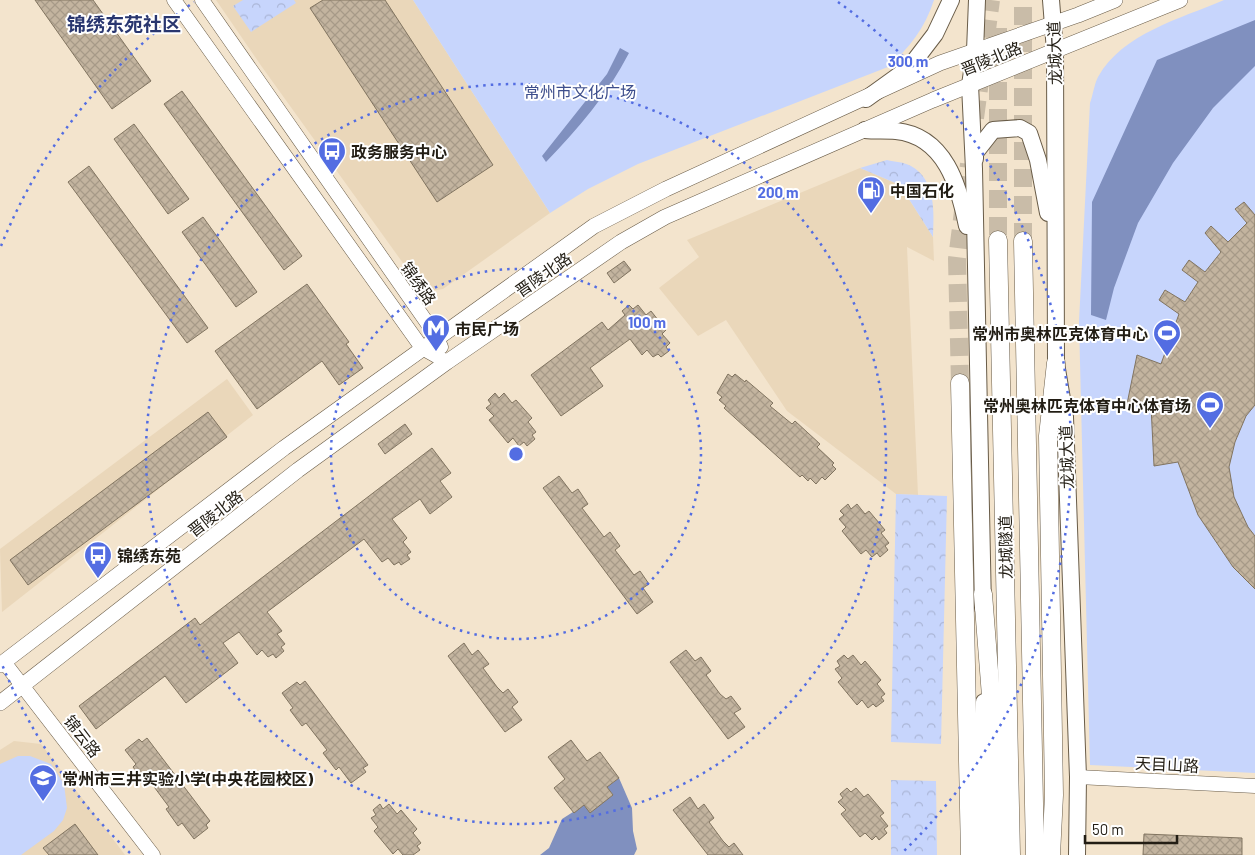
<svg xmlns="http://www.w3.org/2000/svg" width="1255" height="855" font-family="Barlow,'Noto Sans SC',sans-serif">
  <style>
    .built { fill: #ead7ba }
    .forest { fill: url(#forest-crowns) }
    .park { fill: #c7d5fc }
    .water { fill: #8090bf }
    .building { fill: url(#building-cross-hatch); stroke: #817460 }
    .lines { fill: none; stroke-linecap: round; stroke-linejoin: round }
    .trunk-tunnel { stroke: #c9bca8; stroke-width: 18; stroke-dasharray: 18 9; stroke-linecap: butt }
    .tertiary-casing { stroke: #695c48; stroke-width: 15 }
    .secondary-casing { stroke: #695c48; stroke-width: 16 }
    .primary-casing { stroke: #695c48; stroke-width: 18 }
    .trunk-casing { stroke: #695c48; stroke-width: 19 }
    .tertiary { stroke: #fff; stroke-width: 14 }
    .secondary { stroke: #fff; stroke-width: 15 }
    .primary { stroke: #fff; stroke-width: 16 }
    .trunk { stroke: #fff; stroke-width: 18 }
    .ring { fill: none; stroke: #536de2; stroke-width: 2.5; stroke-dasharray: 2.5 5 }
    .labels { text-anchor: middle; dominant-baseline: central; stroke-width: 4; stroke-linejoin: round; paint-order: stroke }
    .street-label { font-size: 16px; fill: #221d14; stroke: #fff }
    .park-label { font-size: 16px; fill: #3d4e8c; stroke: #fff }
    .poi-label { font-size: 16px; font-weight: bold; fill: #221d14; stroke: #fff; text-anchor: start }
    .quarter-label { font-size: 19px; font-weight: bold; fill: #29366f; stroke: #fff }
    .centre { fill: #536de2; stroke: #fff; stroke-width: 2.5 }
    .ring-label { font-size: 15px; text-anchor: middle; font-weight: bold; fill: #536de2; stroke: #fff; stroke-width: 4; stroke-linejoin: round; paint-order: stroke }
  </style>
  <defs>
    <pattern id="forest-crowns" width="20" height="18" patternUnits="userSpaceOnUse" patternTransform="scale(1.25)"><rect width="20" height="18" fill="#c7d5fc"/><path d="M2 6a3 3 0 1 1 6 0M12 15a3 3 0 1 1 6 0" fill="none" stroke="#abb6d7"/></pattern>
    <pattern id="building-cross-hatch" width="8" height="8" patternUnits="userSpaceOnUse" patternTransform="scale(1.25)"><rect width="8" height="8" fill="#c3b49f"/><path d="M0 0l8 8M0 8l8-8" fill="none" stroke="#a79a88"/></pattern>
  </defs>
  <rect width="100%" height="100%" fill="#f3e4cd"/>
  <!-- built -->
  <g class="built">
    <polygon points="216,0 413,0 550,213 443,289 430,291 413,277 262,67"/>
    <polygon points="860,168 900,185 933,237 934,261 907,247 918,495 896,494 787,411 726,320 698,336 659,288 699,257 687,240"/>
    <polygon points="227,379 253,415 2,612 0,549"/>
    <polygon points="14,741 41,744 125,855 0,855 0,750"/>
  </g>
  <!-- forest -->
  <g class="forest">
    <polygon points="243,0 294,0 296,3 251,32 233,6"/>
    <path d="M887,160C895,162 904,162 911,166C936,180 934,212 933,237L900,185L860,168Z"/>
    <polygon points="896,494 947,496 941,744 891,742"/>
    <polygon points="891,780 936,781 937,855 891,855"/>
  </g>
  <!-- park -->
  <g class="park">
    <path d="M413,0H934C925,28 910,47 888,67L638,164L588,189L550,213Z"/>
    <path d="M1224,0H1255V773L1090,765L1079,322L1090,103C1093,95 1094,85 1098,77C1123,33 1180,19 1224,0Z"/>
    <polygon points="18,756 30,756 51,764 64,784 67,808 63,820 54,831 21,855 0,855 0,764"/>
  </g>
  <!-- water -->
  <g class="water">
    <polygon points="1255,20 1255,66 1213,108 1173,163 1138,223 1114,288 1106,320 1091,315 1092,202 1157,60"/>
    <path d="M620,48L629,53C608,94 578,129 546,162L542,156L607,74Z"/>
    <polygon points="619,778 632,808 633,831 637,849 634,855 540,855 549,848 562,819 584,805 590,812 613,795 607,787"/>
  </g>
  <!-- building -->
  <g class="building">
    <polygon points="35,0 93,0 151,81 112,109"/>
    <polygon points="323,0 385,0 493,165 437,202 310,8"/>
    <polygon points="182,91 302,256 284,270 164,104"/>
    <polygon points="134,124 189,199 168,214 114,139"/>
    <polygon points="89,166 208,328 187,343 68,182"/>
    <polygon points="1244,202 1255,215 1255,405 1246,416 1235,442 1229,467 1234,497 1248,527 1255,536 1255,589 1233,567 1198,515 1178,462 1154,466 1151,406 1127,404 1137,355 1161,364 1179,314 1159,300 1165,290 1185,302 1198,282 1182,270 1189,260 1205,272 1221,252 1205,233 1211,226 1228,242 1247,223 1235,209"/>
    <polygon points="203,217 257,292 236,307 182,232"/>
    <polygon points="624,261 631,270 614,283 607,273"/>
    <polygon points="307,284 349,342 346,344 363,368 339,385 322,361 257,409 215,351"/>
    <polygon points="629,305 633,309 638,305 646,315 651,311 666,330 662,334 670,343 666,347 669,351 661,357 658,354 653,357 647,350 642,355 630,339 590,368 603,386 561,416 531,375 602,322 608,330 625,315 622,311"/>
    <polygon points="728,374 732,377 735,374 745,382 746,380 773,403 770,406 792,424 795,421 820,444 817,447 834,463 832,465 836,469 825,480 822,477 816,484 810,478 808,481 802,475 800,477 724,408 726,406 719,400 722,397 717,393"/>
    <polygon points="495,393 499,398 504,393 512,403 516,400 532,418 528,422 536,432 532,435 535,439 527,446 524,442 519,446 513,438 508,443 489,420 494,416 486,408 491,404 488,400"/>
    <polygon points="208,412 227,437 28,585 10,560"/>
    <polygon points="405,424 412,434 385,454 378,444"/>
    <polygon points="432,448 451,473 440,481 452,497 430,514 420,499 392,519 407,538 403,542 411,552 407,555 410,559 401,565 399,562 394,565 388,558 382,562 364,539 267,612 282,631 277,634 285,644 281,647 284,651 276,658 273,654 268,657 262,650 257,655 239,632 223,643 238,663 186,703 165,676 96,729 79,706 195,618 200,625"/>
    <polygon points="559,476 572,493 578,489 588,504 582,508 604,537 610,532 620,546 615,550 634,575 640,571 649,584 643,588 653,602 637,614 543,488"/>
    <polygon points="848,504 851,509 857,504 865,514 869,511 885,530 881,533 889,543 885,546 888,550 880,557 877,553 872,557 866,550 861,554 842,531 846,527 839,519 844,515 840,511"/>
    <polygon points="464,643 472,655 478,650 489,664 483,668 497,687 503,693 508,689 518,702 512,707 522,720 505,732 448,656"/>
    <polygon points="686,650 695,661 701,657 711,671 706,675 720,694 726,699 731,696 741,709 734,713 745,727 728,739 670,662"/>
    <polygon points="844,655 848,659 853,655 861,665 865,661 881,680 877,684 885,694 881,697 884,701 876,707 873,704 868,708 862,700 857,705 838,682 842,678 835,669 840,666 837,661"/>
    <polygon points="305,681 368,765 363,768 366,772 351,783 339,767 336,770 323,753 327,750 306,723 302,726 290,710 293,708 282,693 297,682 300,685"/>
    <polygon points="147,738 210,821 206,825 208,828 194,839 182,823 178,826 166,809 169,807 149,780 145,783 133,767 136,764 125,750 139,739 142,742"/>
    <polygon points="571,740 587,761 600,752 619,778 607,787 613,795 590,813 584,805 574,813 554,788 565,779 548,757"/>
    <polygon points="847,788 851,792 856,788 864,797 868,794 884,813 880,816 888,826 884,829 887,833 879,840 876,836 872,840 865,833 860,837 841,814 846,810 838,802 843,798 840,794"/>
    <polygon points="690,797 698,809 704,804 714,818 709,822 723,841 729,847 734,843 743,855 708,855 673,810"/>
    <polygon points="380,804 383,809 389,804 397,814 401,810 417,829 413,833 421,843 417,846 420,850 413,855 403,855 398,849 393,854 374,831 378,827 371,818 376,815 373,810"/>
    <polygon points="75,824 98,855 49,855 43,848"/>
    <polygon points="1144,834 1242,838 1242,855 1143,855"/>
  </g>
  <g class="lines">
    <!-- trunk-tunnel -->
    <g class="trunk-tunnel">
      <polyline points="998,28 998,240"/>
      <polyline points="975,118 991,0"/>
      <polyline points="1023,241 1023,0"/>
      <polyline points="960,383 957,259 969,164"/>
    </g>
    <!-- tertiary casing -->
    <g class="tertiary-casing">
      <g id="tertiary">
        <polyline points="174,0 422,348 447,362"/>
        <polyline points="202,0 437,337 441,347"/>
        <polyline points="4,662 153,855"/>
        <polyline points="1078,777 1255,786"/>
      </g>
    </g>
    <!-- secondary casing -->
    <g class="secondary-casing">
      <g id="secondary">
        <polyline points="0,665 284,448 594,226 666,189 940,63 1078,15 1115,0"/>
        <polyline points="0,703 298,470 447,362 621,242 665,217 933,100 1180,0"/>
      </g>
    </g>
    <!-- primary casing -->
    <g class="primary-casing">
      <g id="primary">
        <polyline points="977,0 975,51 970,85 974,169 983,608"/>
        <polyline points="1051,0 1055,51 1056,363 1065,417 1078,777 1077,855"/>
        <polyline points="866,99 909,68 935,34 951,0"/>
        <path d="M865,130C875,131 886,130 896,131C945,136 959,186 967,226"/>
        <polyline points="975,159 975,153 993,130 1020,128 1029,133 1038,160 1048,213"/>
        <polyline points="983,855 984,702"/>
      </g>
    </g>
    <!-- trunk casing -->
    <g class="trunk-casing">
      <g id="trunk">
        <polyline points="998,240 1011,855"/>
        <polyline points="1023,241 1035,855"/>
        <polyline points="960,383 970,855"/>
        <polyline points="983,594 995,747 997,855"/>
        <polyline points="1051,855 1054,795 1048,436 1056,363"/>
      </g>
    </g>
    <!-- tertiary -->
    <use href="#tertiary" class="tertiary"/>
    <!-- secondary -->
    <use href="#secondary" class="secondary"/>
    <!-- primary -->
    <use href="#primary" class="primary"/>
    <!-- trunk -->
    <use href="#trunk" class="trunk"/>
  </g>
  <!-- distance rings -->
  <g class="ring">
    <circle cx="516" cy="454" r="185"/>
    <circle cx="516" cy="454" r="370"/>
    <path d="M130 853A555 555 0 0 1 1 662M1 246A555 555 0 0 1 194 2M838 2A555 555 0 0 1 902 853"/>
  </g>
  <!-- icons -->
  <defs>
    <g id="bus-pin" transform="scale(1.4375)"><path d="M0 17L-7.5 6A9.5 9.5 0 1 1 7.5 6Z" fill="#536de2" stroke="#fff"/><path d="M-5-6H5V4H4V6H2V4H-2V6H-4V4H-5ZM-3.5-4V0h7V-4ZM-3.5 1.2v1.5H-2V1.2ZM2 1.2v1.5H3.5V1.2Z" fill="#fff"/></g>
    <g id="fuel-pin" transform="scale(1.4375)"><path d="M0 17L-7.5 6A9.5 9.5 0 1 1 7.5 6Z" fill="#536de2" stroke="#fff"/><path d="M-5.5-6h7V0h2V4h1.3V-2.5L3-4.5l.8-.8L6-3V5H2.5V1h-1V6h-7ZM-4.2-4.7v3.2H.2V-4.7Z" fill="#fff"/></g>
    <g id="metro-pin" transform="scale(1.4375)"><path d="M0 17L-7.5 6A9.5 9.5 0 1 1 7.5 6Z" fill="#536de2" stroke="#fff"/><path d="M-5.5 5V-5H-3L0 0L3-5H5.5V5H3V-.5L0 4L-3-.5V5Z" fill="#fff"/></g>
    <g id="stadium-pin" transform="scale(1.4375)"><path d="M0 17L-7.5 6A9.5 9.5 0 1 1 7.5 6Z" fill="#536de2" stroke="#fff"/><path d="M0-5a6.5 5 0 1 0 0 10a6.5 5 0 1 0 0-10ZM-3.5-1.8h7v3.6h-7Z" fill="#fff"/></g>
    <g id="school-pin" transform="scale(1.4375)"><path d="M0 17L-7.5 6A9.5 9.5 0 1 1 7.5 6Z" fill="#536de2" stroke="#fff"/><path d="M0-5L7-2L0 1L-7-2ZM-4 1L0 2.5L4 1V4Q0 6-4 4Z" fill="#fff"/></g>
  </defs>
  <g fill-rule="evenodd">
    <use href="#bus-pin" x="332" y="151"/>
    <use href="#fuel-pin" x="871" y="190"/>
    <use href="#metro-pin" x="436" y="328"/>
    <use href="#stadium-pin" x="1167" y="333"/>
    <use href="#stadium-pin" x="1210" y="405"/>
    <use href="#bus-pin" x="98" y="555"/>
    <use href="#school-pin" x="43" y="778"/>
  </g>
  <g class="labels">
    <!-- street labels -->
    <g class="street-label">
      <text transform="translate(1054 53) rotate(-92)">龙城大道</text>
      <text transform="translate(991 58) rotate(-22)">晋陵北路</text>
      <text transform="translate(543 274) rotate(-35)">晋陵北路</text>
      <text transform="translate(419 283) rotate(55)">锦绣路</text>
      <text transform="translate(1066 457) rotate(-92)">龙城大道</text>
      <text transform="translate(215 513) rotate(-38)">晋陵北路</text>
      <text transform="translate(1005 547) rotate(-91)">龙城隧道</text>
      <text transform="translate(83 736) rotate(52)">锦云路</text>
      <text transform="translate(1167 764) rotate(3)">天目山路</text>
    </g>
    <!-- park labels -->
    <g class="park-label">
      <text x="580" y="91">常州市文化广场</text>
    </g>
    <!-- poi labels -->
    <g class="poi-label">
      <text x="351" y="151">政务服务中心</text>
      <text x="890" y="190">中国石化</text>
      <text x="455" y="328">市民广场</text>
      <text x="1148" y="333" text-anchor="end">常州市奥林匹克体育中心</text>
      <text x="1191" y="405" text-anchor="end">常州奥林匹克体育中心体育场</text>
      <text x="117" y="555">锦绣东苑</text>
      <text x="62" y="778">常州市三井实验小学(中央花园校区)</text>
    </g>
    <!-- quarter labels -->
    <g class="quarter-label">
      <text x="124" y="23">锦绣东苑社区</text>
    </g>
  </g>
  <circle cx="516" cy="454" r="8" class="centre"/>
  <g class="ring-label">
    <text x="908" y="67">300 m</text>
    <text x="778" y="198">200 m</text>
    <text x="647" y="328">100 m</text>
  </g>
  <!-- scale -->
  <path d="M1085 835v8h92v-8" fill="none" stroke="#221d14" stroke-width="2.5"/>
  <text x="1092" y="835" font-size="15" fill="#221d14" stroke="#ffffff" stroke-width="4" paint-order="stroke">50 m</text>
</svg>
